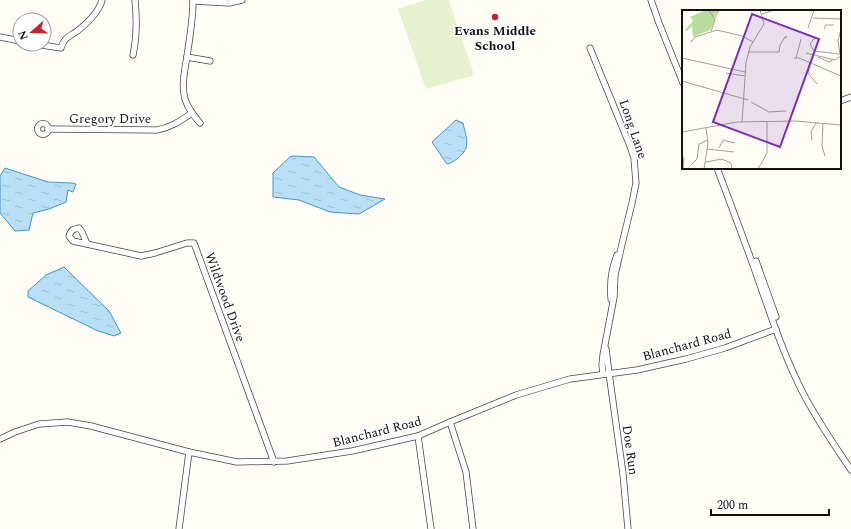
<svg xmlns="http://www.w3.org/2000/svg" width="851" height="529" font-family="Spectral,serif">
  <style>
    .pitch { fill: #e6f2cf }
    .water { fill: url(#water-ripples); stroke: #3f96cf }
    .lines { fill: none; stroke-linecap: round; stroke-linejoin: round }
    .minor-casing { stroke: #444; stroke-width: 7 }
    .minor { stroke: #fff; stroke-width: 5.5 }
    .poi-dot { fill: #c4262e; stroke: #fff; stroke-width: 1.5 }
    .labels { text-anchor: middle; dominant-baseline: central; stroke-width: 4; stroke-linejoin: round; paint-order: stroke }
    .poi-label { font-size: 13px; font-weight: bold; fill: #111; stroke: #fff }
    .street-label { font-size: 13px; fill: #111; stroke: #fff }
    .inset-road { fill: none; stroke: #a09f9a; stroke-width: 1 }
    .view { fill: #7b2cbf; fill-opacity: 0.15; stroke: #7b2cbf; stroke-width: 2 }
    .inset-edge { fill: none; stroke: #111; stroke-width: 2 }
  </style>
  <defs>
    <pattern id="water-ripples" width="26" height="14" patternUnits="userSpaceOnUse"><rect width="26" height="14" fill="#b9e0f7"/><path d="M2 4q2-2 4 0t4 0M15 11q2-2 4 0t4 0" fill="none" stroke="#9ebfd3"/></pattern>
  </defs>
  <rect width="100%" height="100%" fill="#fffdf5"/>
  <!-- pitch -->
  <polygon class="pitch" points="425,0 448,0 449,1 474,75 426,89 398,9"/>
  <!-- water -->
  <g class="water">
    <path d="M456,120L463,123C466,138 472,147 458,158C454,161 452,163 447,164L432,142Z"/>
    <polygon points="291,156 314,157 339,187 360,195 385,199 359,214 330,212 299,200 273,197 273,173"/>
    <polygon points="5,168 48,182 71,183 76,184 73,192 68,190 66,202 49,209 33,213 29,230 15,231 0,213 0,176"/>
    <polygon points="64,267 109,311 121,333 114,336 96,330 28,297 28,291 46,275"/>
  </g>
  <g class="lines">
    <!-- minor casing -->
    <g class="minor-casing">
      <g id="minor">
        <path d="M193,0C193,19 190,37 187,56C185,70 181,85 185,99C188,109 194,116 200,123"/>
        <polyline points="651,0 659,23 683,83"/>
        <polyline points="193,1 229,3 242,0"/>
        <polyline points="0,37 20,41"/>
        <path d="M35,44L61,48C64,38 68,37 76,32C85,25 99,12 102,0"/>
        <polyline points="590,48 630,146 634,158 636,183 632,203 622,244 615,275 614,297 603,355 602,365 603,374"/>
        <path d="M133,55C137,36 137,19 135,0"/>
        <polyline points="187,57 210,61"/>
        <polyline points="840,101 851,97"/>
        <circle cx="43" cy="129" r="5.5"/>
        <path d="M48,129L157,130C170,128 180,121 192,113"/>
        <path d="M717,168C731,205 745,242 758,279C771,316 783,353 800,387C814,416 833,443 851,470"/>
        <path d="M87,244L82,232L79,228C73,229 71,230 69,236L73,241L141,256L155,253L187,243H194L274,462"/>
        <polyline points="756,261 776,317"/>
        <path d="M611,299C610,281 611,272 617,255"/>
        <polyline points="606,349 609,373 623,474 628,529"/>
        <polyline points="450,422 466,472 473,529"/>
        <polyline points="418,436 431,529"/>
        <polyline points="0,439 15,432 39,424 68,422 91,426 189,452 237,462 287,461 352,451 418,436 450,422 516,395 570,379 637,370 686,359 725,348 776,329"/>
        <polyline points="179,529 189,452"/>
      </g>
    </g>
    <!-- minor -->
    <use href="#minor" class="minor"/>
  </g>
  <!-- markers -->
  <circle class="poi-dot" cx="495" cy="17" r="4"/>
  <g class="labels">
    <!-- poi labels -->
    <g class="poi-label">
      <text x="495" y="31">Evans Middle<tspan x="495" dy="15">School</tspan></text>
    </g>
    <!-- street labels -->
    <g class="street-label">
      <text x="110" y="119">Gregory Drive</text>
      <text transform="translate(633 129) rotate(71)">Long Lane</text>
      <text transform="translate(225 297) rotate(70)">Wildwood Drive</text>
      <text transform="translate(687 345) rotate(-15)">Blanchard Road</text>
      <text transform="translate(377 432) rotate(-14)">Blanchard Road</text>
      <text transform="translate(630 450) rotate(82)">Doe Run</text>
    </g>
  </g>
  <!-- overview -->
  <g transform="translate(682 10)">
    <rect width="159" height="159" fill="#fffdf5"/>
    <path d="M24,0H38L28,20L11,27L10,16L5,21L3,20L11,11L8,7Z" fill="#b9dc9c"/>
    <path class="inset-road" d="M27,0L33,10L29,21M80,4L92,0M131,8L158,9M126,18L132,0M142,19L144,15H152M133,27L128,34L132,41L157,44M10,30L9,32L13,27L35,20L60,26L71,32M66,42H97L98,35L103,27H105L102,28M124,43L153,50L159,46M158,45L156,30L159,20M136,47L147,52L152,49M0,48L63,62M112,48H117L159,66M114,48L119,29M128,53L126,63L135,74M44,63L63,66M0,71L66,90M69,92L87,102L104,101M60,112L64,53L68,37L82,14L78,0M141,113L140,136L143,146M0,122L55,112L114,111L159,115M130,130L129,122L134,113M37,138L41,130L53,133M25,139L52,142M24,152L40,149L49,153L50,159M9,155L15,149L17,134L26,130M1,159L2,147M22,159L26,133L24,118M76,159L85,143V112"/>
    <path class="view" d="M70,4L137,29L98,137L31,112Z"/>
    <rect width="159" height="159" class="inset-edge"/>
  </g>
  <!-- north arrow -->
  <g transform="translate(32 32) rotate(250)"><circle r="19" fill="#ffffff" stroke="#a0a0a0"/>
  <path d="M0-3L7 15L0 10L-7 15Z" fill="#c4262e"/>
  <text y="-6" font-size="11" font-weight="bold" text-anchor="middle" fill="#111111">N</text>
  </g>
  <!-- scale -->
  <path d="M711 509v6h118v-6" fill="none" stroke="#111111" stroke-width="2"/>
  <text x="717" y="509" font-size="12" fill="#111111" stroke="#ffffff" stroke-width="3" paint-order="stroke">200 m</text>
</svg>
